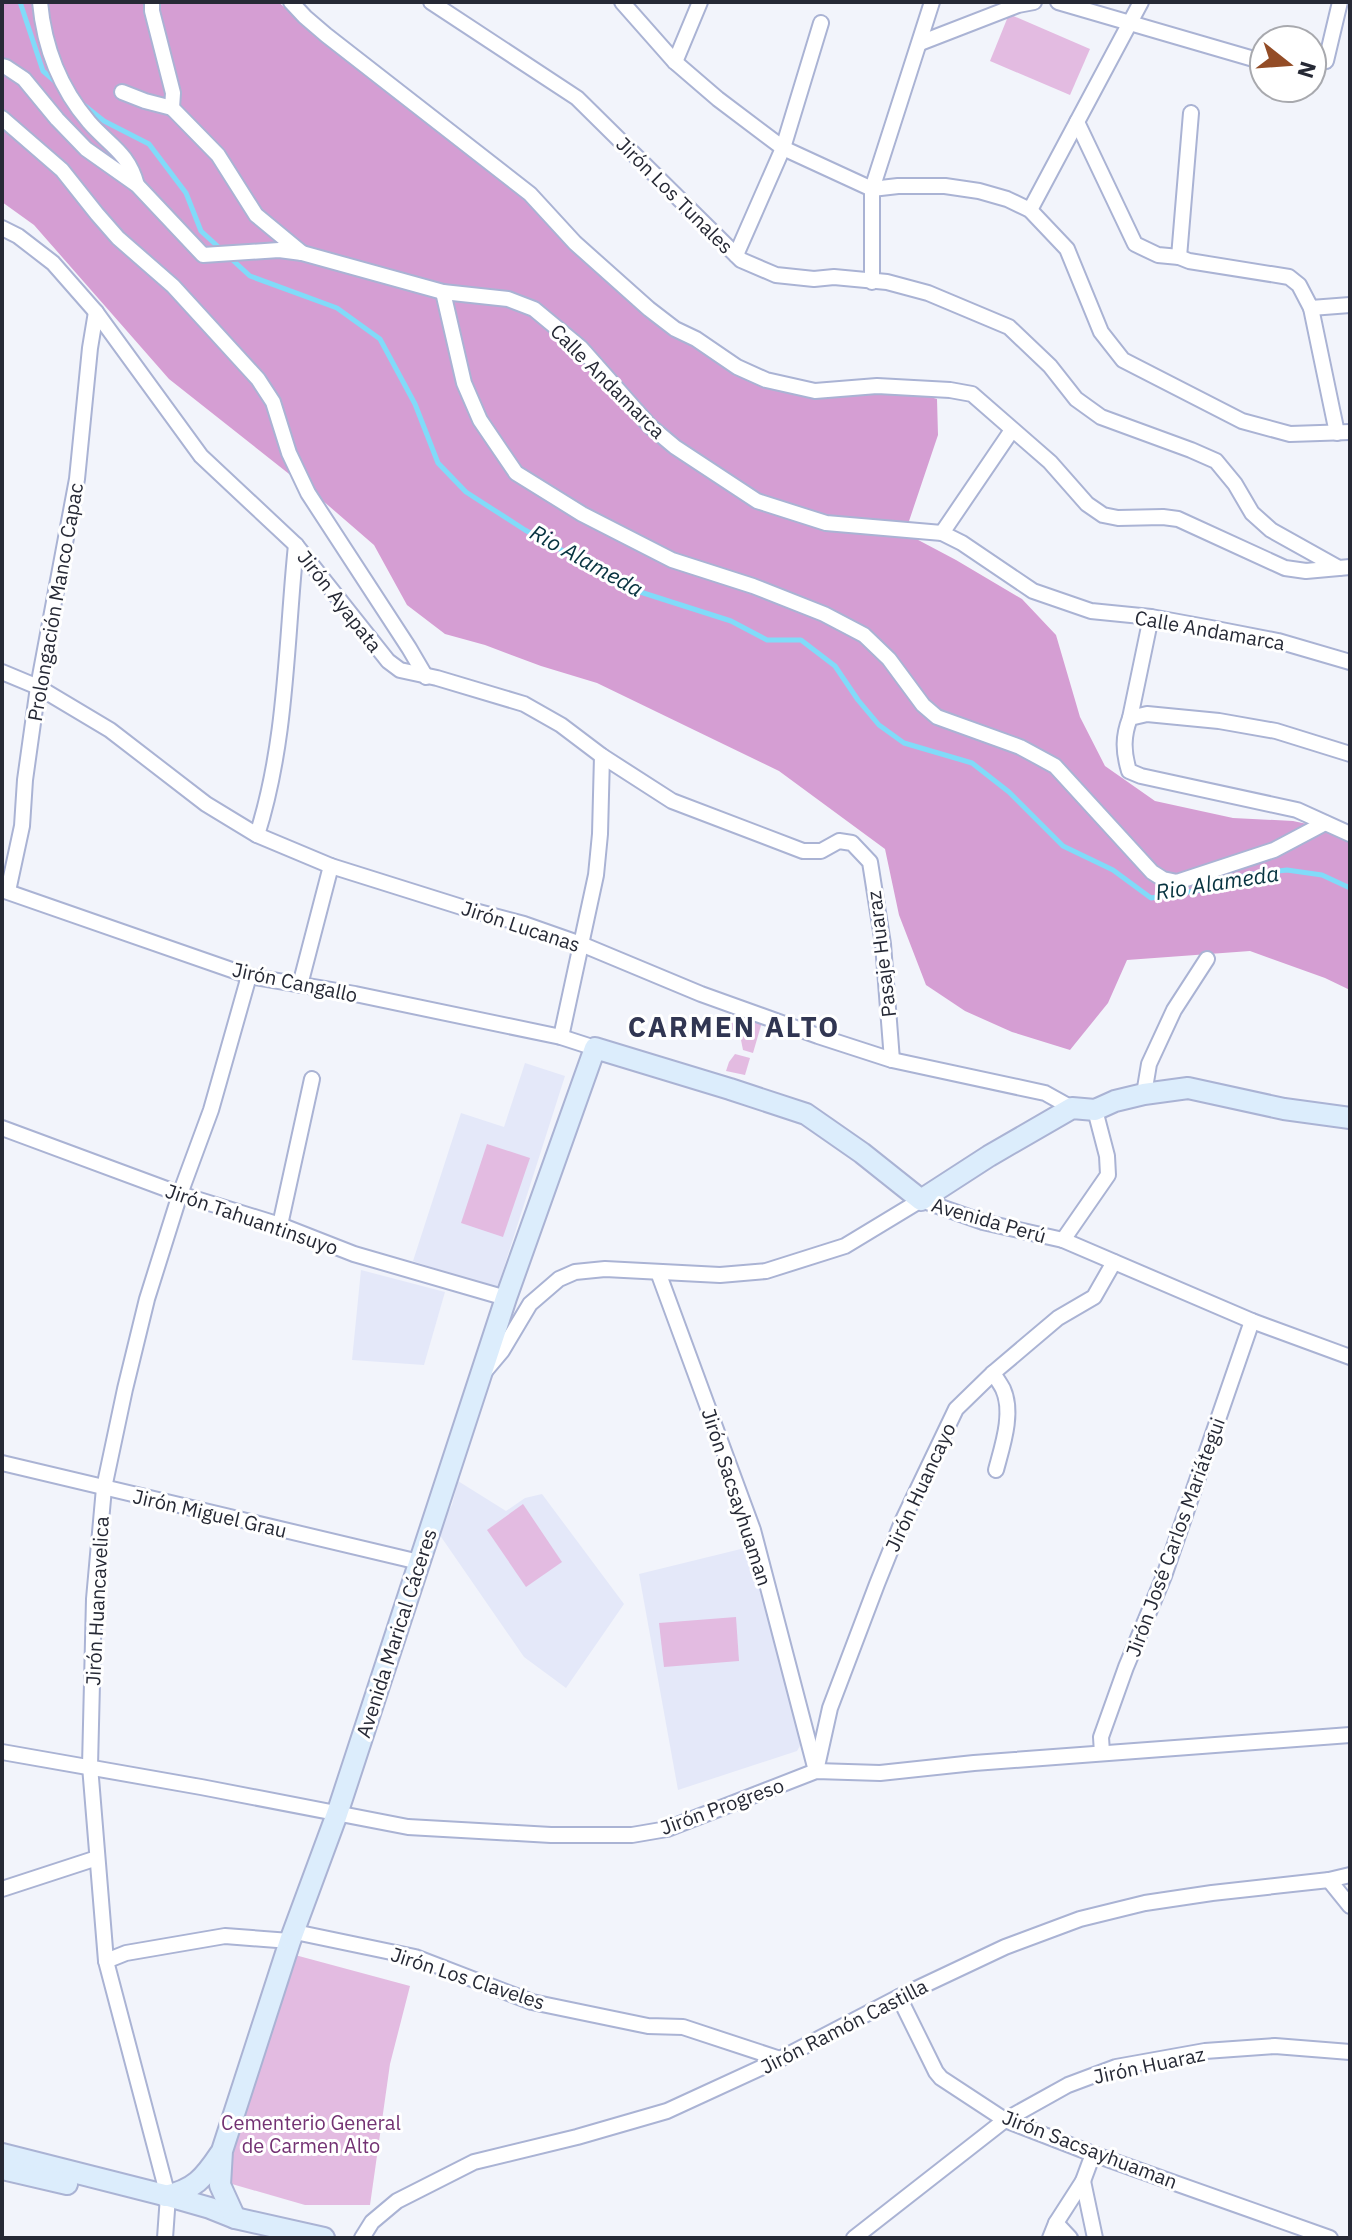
<svg xmlns="http://www.w3.org/2000/svg" width="1352" height="2240" font-family="'IBM Plex Sans',sans-serif">
  <style>
    .built { fill: #e4e8f9 }
    .green { fill: #e3bbe1 }
    .forest { fill: #d59ed3 }
    .lines { fill: none; stroke-linecap: round; stroke-linejoin: round }
    .stream { stroke: #81dbf9; stroke-width: 5 }
    .street-casing { stroke: #aab3d4; stroke-width: 18 }
    .secondary-casing { stroke: #aab3d4; stroke-width: 24 }
    .street { stroke: #fff; stroke-width: 14 }
    .secondary { stroke: #dcedfc; stroke-width: 20 }
    .labels { text-anchor: middle; dominant-baseline: central; stroke-width: 6; stroke-linejoin: round; paint-order: stroke }
    .street-label { font-size: 20px; fill: #262935; stroke: #fff }
    .park-label { font-size: 20px; fill: #733273; stroke: #fff }
    .water-label { font-size: 22px; font-style: italic; fill: #073340; stroke: #fff }
    .district-label { font-size: 28px; font-weight: bold; letter-spacing: 2px; fill: #313652; stroke: #fff }
  </style>
  <rect width="100%" height="100%" fill="#f2f4fb"/>
  <!-- built -->
  <g class="built">
    <polygon points="525,1063 565,1076 497,1289 413,1261 461,1113 504,1127"/>
    <polygon points="361,1270 445,1292 424,1365 352,1360"/>
    <polygon points="458,1481 506,1511 525,1498 542,1494 624,1604 566,1688 524,1657 437,1531 452,1505"/>
    <polygon points="749,1547 805,1737 797,1751 678,1790 639,1574"/>
  </g>
  <!-- green -->
  <g class="green">
    <polygon points="1009,14 1090,49 1070,95 990,61"/>
    <polygon points="733,1015 762,1022 753,1053 743,1050 741,1040 728,1025"/>
    <polygon points="735,1054 750,1058 745,1075 726,1071 729,1062"/>
    <polygon points="487,1144 530,1158 503,1237 461,1223"/>
    <polygon points="523,1504 562,1562 526,1587 487,1530"/>
    <polygon points="736,1617 739,1661 664,1667 659,1623"/>
    <polygon points="295,1955 410,1986 390,2064 370,2205 305,2205 225,2182 250,2095"/>
  </g>
  <!-- forest -->
  <polygon class="forest" points="2,2 278,2 509,183 642,310 759,381 805,388 898,387 937,399 938,435 905,533 956,560 1022,599 1056,635 1080,717 1105,766 1155,801 1233,818 1293,821 1350,833 1350,990 1325,978 1250,951 1127,960 1108,1003 1070,1050 1012,1032 965,1011 926,985 899,915 885,849 779,771 597,683 541,666 485,645 445,634 407,605 374,545 322,500 169,379 34,225 2,202"/>
  <g class="lines">
    <!-- stream -->
    <g class="stream">
      <polyline points="20,2 43,71 57,83"/>
      <polyline points="80,102 104,121 149,144 186,193 201,231 250,276 337,308 380,339 415,404 438,463 466,492 525,530 634,590 731,621 767,640 801,640 835,666 858,700 879,725 904,743 972,763 1009,792 1063,846 1113,870 1151,898 1219,887 1246,875 1287,870 1322,875 1350,888"/>
    </g>
    <!-- street casing -->
    <g class="street-casing">
      <g id="street">
        <path d="M40,2C44,46 60,88 89,122C110,146 128,152 137,185"/>
        <polyline points="152,2 152,11 173,93 172,108 218,155 256,215 302,253"/>
        <polyline points="291,2 305,17 326,35 530,194 575,243 649,309 675,329 696,339 737,367 766,380 815,391 877,386 950,390 972,394 1050,462 1087,504 1103,515 1118,518 1163,517 1178,519 1285,568 1306,571 1350,567"/>
        <polyline points="431,2 577,98 741,260 776,275 814,279 834,277 887,282 928,293 1009,327 1050,366 1076,399 1101,417 1191,450 1216,461 1235,484 1252,513 1271,530 1339,568"/>
        <polyline points="622,2 675,62 718,99 783,148 872,189 898,186 945,186 979,191 1007,199 1030,210 1067,249 1101,332 1123,360 1242,421 1290,434 1350,432"/>
        <polyline points="1058,2 1264,62"/>
        <polyline points="920,43 1018,5 1034,2"/>
        <polyline points="1326,61 1340,2"/>
        <polyline points="675,62 700,2"/>
        <polyline points="2,66 6,67 24,79 57,119 86,149 137,185 203,255 279,250 302,253 443,292 508,299 534,309 581,348 650,426 675,447 757,501 826,523 942,533 962,543 1033,591 1091,611 1151,617 1211,628 1278,641 1350,662"/>
        <polyline points="122,92 145,101 172,108"/>
        <polyline points="1191,113 1179,257 1189,261 1289,277 1299,285 1311,308 1350,305"/>
        <polyline points="2,118 62,170 97,214 118,238 173,286 258,379 273,402 289,453 308,493 409,648 426,677"/>
        <polyline points="1077,122 1135,244 1158,255 1179,257"/>
        <polyline points="1030,210 1141,2"/>
        <polyline points="2,228 18,236 53,263 96,312 201,456 296,545 388,661 400,670 437,678 524,704 561,725 602,756 672,801 803,851 821,851 839,841 852,843 870,862 883,944 892,1060"/>
        <polyline points="736,255 783,148 821,23"/>
        <polyline points="872,282 872,189 932,2"/>
        <polyline points="443,292 464,383 480,420 516,473 582,514 672,560 753,586 824,614 864,635 889,659 923,705 937,717 1020,747 1055,766 1152,872 1163,879 1177,882 1274,850 1325,823"/>
        <polyline points="1311,308 1337,433"/>
        <polyline points="942,533 1012,430"/>
        <polyline points="2,672 38,687 110,730 206,804 257,835 331,866 471,910 524,924 581,944 701,994 818,1036 892,1060 1045,1093 1072,1108"/>
        <polyline points="1130,718 1151,617"/>
        <path d="M1350,754L1276,731L1219,721L1147,714L1130,718C1123,736 1123,751 1129,771L1141,776L1297,810L1350,834"/>
        <path d="M257,835C287,741 286,642 296,545"/>
        <polyline points="2,890 249,976 355,994 561,1037 595,1048"/>
        <polyline points="8,891 22,826 25,780 38,687 77,479 90,348 96,312"/>
        <polyline points="300,985 331,866"/>
        <polyline points="561,1037 596,875 600,834 602,756"/>
        <polyline points="1144,1094 1149,1064 1174,1010 1207,959"/>
        <polyline points="2,1128 180,1194 280,1225 354,1254 506,1298"/>
        <polyline points="280,1225 312,1079"/>
        <polyline points="1063,1240 1108,1175 1107,1156 1095,1110"/>
        <polyline points="658,1272 753,1530 815,1767"/>
        <polyline points="486,1370 502,1351 530,1304 559,1279 575,1272 605,1269 720,1275 766,1271 845,1246 921,1200 983,1222 1063,1240 1252,1321 1350,1357"/>
        <path d="M993,1373C996,1378 1000,1383 1003,1389C1014,1413 1002,1447 996,1470"/>
        <polyline points="2,1463 419,1562"/>
        <polyline points="2,1752 201,1787 408,1827 551,1835 632,1835 667,1829 816,1771 880,1773 974,1763 1350,1735"/>
        <polyline points="1102,1753 1101,1737 1126,1667 1164,1576 1252,1321"/>
        <polyline points="816,1771 830,1708 877,1584 902,1522 956,1409 993,1373 1058,1318 1094,1297 1114,1262"/>
        <polyline points="1329,1880 1350,1906"/>
        <polyline points="2,1889 97,1858"/>
        <polyline points="295,1932 415,1957 532,2002 648,2026 683,2027 780,2059"/>
        <polyline points="106,1961 126,1953 225,1936 290,1941"/>
        <polyline points="899,1997 936,2072 941,2078 1005,2120 1093,2154 1330,2238"/>
        <polyline points="1083,2181 1095,2238"/>
        <polyline points="1056,2223 1070,2238"/>
        <polyline points="165,2238 168,2196 106,1961 90,1766 94,1599 104,1488 125,1389 147,1299 180,1194 211,1110 249,976"/>
        <polyline points="362,2238 372,2222 397,2201 474,2162 577,2137 667,2111 780,2059 899,1997 1005,1947 1080,1919 1145,1903 1212,1893 1329,1880 1350,1875"/>
        <polyline points="854,2238 1005,2120 1068,2085 1116,2067 1205,2051 1275,2046 1350,2052"/>
        <polyline points="1050,2238 1056,2223 1083,2181 1093,2154"/>
      </g>
    </g>
    <!-- secondary casing -->
    <g class="secondary-casing">
      <g id="secondary">
        <polyline points="2,2154 168,2196 210,2208 235,2218 324,2238"/>
        <polyline points="2,2169 67,2184"/>
        <path d="M165,2196C194,2190 204,2178 220,2154"/>
        <polyline points="235,2218 220,2185 222,2151 290,1941 337,1814 506,1298 595,1048 730,1089 806,1114 862,1153 921,1200 989,1156 1072,1108 1095,1110 1115,1101 1144,1094 1188,1088 1284,1109 1350,1118"/>
      </g>
    </g>
    <!-- street -->
    <use href="#street" class="street"/>
    <!-- secondary -->
    <use href="#secondary" class="secondary"/>
  </g>
  <g class="labels">
    <!-- street labels -->
    <g class="street-label">
      <text transform="translate(675 195) rotate(45)">Jirón Los Tunales</text>
      <text transform="translate(608 381) rotate(45)">Calle Andamarca</text>
      <text transform="translate(340 601) rotate(52)">Jirón Ayapata</text>
      <text transform="translate(55 602) rotate(-80)">Prolongación Manco Capac</text>
      <text transform="translate(1210 630) rotate(10)">Calle Andamarca</text>
      <text transform="translate(521 926) rotate(18)">Jirón Lucanas</text>
      <text transform="translate(881 954) rotate(-97)">Pasaje Huaraz</text>
      <text transform="translate(295 982) rotate(12)">Jirón Cangallo</text>
      <text transform="translate(252 1219) rotate(19)">Jirón Tahuantinsuyo</text>
      <text transform="translate(989 1220) rotate(16)">Avenida Perú</text>
      <text transform="translate(920 1487) rotate(-65)">Jirón Huancayo</text>
      <text transform="translate(737 1497) rotate(72)">Jirón Sacsayhuaman</text>
      <text transform="translate(210 1513) rotate(13)">Jirón Miguel Grau</text>
      <text transform="translate(1175 1537) rotate(-70)">Jirón José Carlos Mariátegui</text>
      <text transform="translate(97 1601) rotate(-87)">Jirón Huancavelica</text>
      <text transform="translate(396 1633) rotate(-72)">Avenida Marical Cáceres</text>
      <text transform="translate(722 1806) rotate(-20)">Jirón Progreso</text>
      <text transform="translate(468 1978) rotate(18)">Jirón Los Claveles</text>
      <text transform="translate(844 2026) rotate(-27)">Jirón Ramón Castilla</text>
      <text transform="translate(1149 2065) rotate(-12)">Jirón Huaraz</text>
      <text transform="translate(1090 2149) rotate(21)">Jirón Sacsayhuaman</text>
    </g>
    <!-- park labels -->
    <g class="park-label">
      <text x="311" y="2122">Cementerio General<tspan x="311" dy="23">de Carmen Alto</tspan></text>
    </g>
    <!-- water labels -->
    <g class="water-label">
      <text transform="translate(587 560) rotate(29)">Rio Alameda</text>
      <text transform="translate(1217 882) rotate(-9)">Rio Alameda</text>
    </g>
    <!-- district labels -->
    <g class="district-label">
      <text x="734" y="1026">CARMEN ALTO</text>
    </g>
  </g>
  <!-- border -->
  <rect width="1352" height="2240" fill="none" stroke="#262935" stroke-width="8"/>
  <!-- north arrow -->
  <g transform="translate(1288 64) rotate(107)"><circle r="38" fill="#ffffff" stroke="#a8a9ae" stroke-width="2"/>
  <path d="M0-6L14 30L0 20L-14 30Z" fill="#934c26"/>
  <text y="-12" font-size="22" font-weight="bold" text-anchor="middle" fill="#262935">N</text>
  </g>
</svg>
